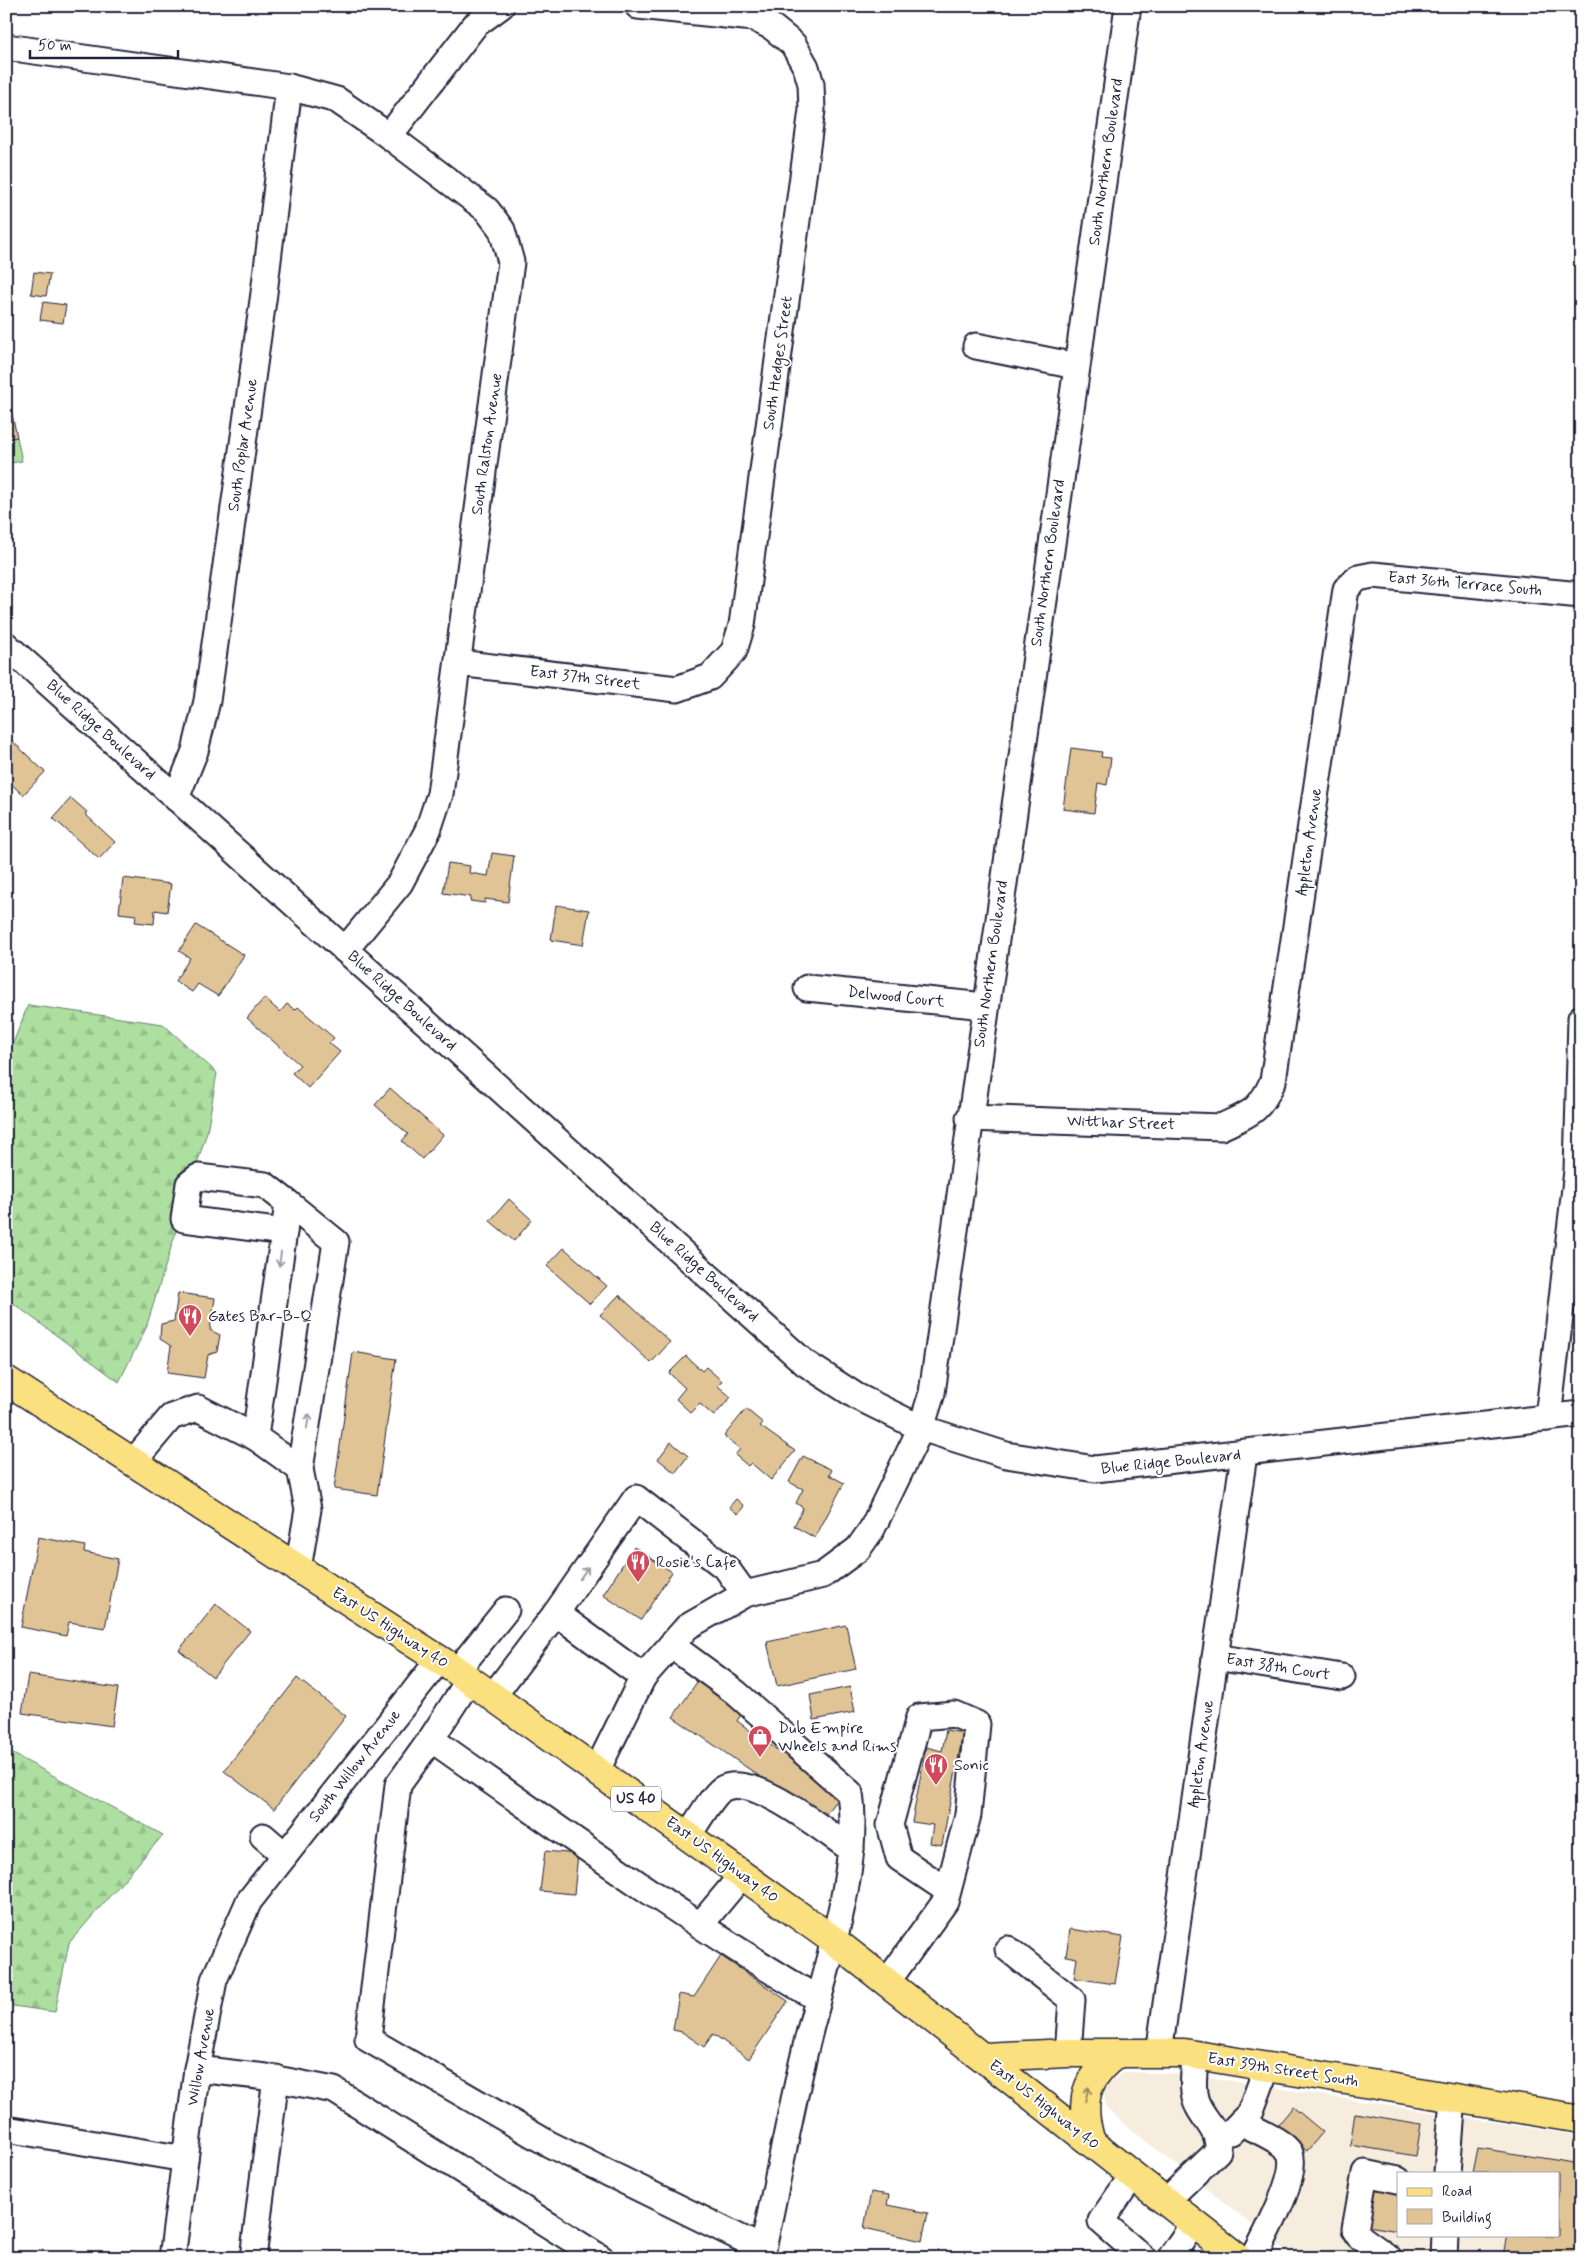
<svg xmlns="http://www.w3.org/2000/svg" width="1587" height="2264" font-family="Mynerve,sans-serif">
  <style>
    .built { fill: #f6eddf; fill-rule: evenodd }
    .grass { fill: url(#grass-tufts); stroke: #68806e }
    .forest { fill: url(#forest-firs); stroke: #68806e }
    .building { fill: #e0c495; stroke: #22223b }
    .lines { fill: none; stroke-linecap: round; stroke-linejoin: round }
    .minor-casing { stroke: #22223b; stroke-width: 29 }
    .major-casing { stroke: #22223b; stroke-width: 31 }
    .minor { stroke: #fff; stroke-width: 25 }
    .major { stroke: #fbe080; stroke-width: 28 }
    .oneway { stroke: #9c9ca7 }
    .oneway2 { stroke: #998a61 }
    .labels { text-anchor: middle; dominant-baseline: central; stroke-width: 4; stroke-linejoin: round; paint-order: stroke }
    .shield { fill: #fff; stroke: #646476; stroke-width: 1 }
    .shield-label { font-size: 15px; font-weight: bold; fill: #22223b }
    .street-label { font-size: 16px; fill: #22223b; stroke: #fff }
    .poi-label { font-size: 16px; fill: #22223b; stroke: #fff; text-anchor: start }
  </style>
  <defs>
    <pattern id="grass-tufts" width="24" height="20" patternUnits="userSpaceOnUse" patternTransform="scale(1.25)"><rect width="24" height="20" fill="#addfa0"/><path d="M3 7l-1-3M5 7V3M7 7l1-3M15 17l-1-3M17 17v-4M19 17l1-3" fill="none" stroke="#95bf8b"/></pattern>
    <pattern id="forest-firs" width="22" height="20" patternUnits="userSpaceOnUse" patternTransform="scale(1.25)"><rect width="22" height="20" fill="#addfa0"/><path d="M5 1l3.5 6h-7zM16 11l3.5 6h-7z" fill="#95bf8b"/></pattern>
  </defs>
  <rect width="100%" height="100%" fill="#fff"/>
  <filter id="ink" filterUnits="userSpaceOnUse"><feTurbulence type="fractalNoise" baseFrequency=".02" numOctaves="2"/><feDisplacementMap in="SourceGraphic" scale="10" xChannelSelector="R" yChannelSelector="G"/><feConvolveMatrix kernelMatrix="1 2 1 2 8 2 1 2 1" color-interpolation-filters="sRGB"/></filter>
  <g filter="url(#ink)">
    <!-- built -->
    <path class="built" d="M1125,2072L1188,2074L1581,2136V2258H1295L1124,2124L1105,2106L1104,2085ZM1398,2173H1558V2235H1398Z"/>
    <!-- grass -->
    <polygon class="grass" points="17,437 22,461 6,464 6,439"/>
    <!-- forest -->
    <g class="forest">
      <polygon points="28,1005 163,1024 217,1073 207,1132 146,1328 119,1382 6,1298 6,1061"/>
      <polygon points="6,1750 163,1835 69,1943 55,2012 6,2005"/>
    </g>
    <!-- building -->
    <g class="building">
      <polygon points="34,272 50,274 46,296 31,294"/>
      <polygon points="43,302 66,305 63,323 40,320"/>
      <polygon points="9,400 17,437 6,439 6,401"/>
      <polygon points="9,738 45,772 23,795 6,779 6,741"/>
      <polygon points="1071,748 1102,752 1101,757 1111,758 1107,785 1098,783 1094,813 1063,809"/>
      <polygon points="71,798 87,812 85,814 115,842 99,859 53,818"/>
      <polygon points="492,853 514,856 508,902 485,899 485,903 470,901 471,897 443,893 448,863 470,866 469,873 488,876"/>
      <polygon points="123,878 171,884 167,912 155,910 154,924 135,922 136,915 119,913"/>
      <polygon points="556,905 589,910 583,945 551,940"/>
      <polygon points="196,925 244,955 218,996 198,984 192,992 175,981 190,958 179,951"/>
      <polygon points="264,998 280,1012 287,1004 295,1010 298,1007 334,1038 329,1043 340,1052 308,1088 292,1073 300,1065 247,1018"/>
      <polygon points="390,1088 443,1135 422,1159 402,1141 408,1134 375,1105"/>
      <polygon points="509,1199 532,1220 514,1241 490,1221"/>
      <polygon points="564,1248 607,1286 590,1304 547,1266"/>
      <polygon points="178,1293 215,1298 210,1330 220,1335 217,1352 208,1355 204,1378 167,1373 171,1346 160,1339 161,1324 174,1321"/>
      <polygon points="619,1295 670,1342 651,1363 600,1315"/>
      <polygon points="353,1352 396,1359 377,1495 334,1489"/>
      <polygon points="686,1356 702,1371 706,1367 722,1381 718,1386 731,1397 714,1416 700,1404 691,1413 676,1399 685,1388 669,1373"/>
      <polygon points="746,1409 763,1423 760,1426 795,1451 771,1480 751,1463 748,1466 735,1455 740,1449 724,1436"/>
      <polygon points="671,1442 688,1456 675,1473 658,1459"/>
      <polygon points="803,1456 832,1470 829,1475 844,1483 815,1538 794,1526 803,1508 796,1503 803,1489 789,1482"/>
      <polygon points="736,1499 744,1506 738,1514 729,1507"/>
      <polygon points="38,1537 85,1546 84,1552 118,1559 105,1628 69,1622 66,1636 21,1627"/>
      <polygon points="634,1547 672,1572 641,1620 603,1595"/>
      <polygon points="216,1604 250,1631 213,1677 179,1650"/>
      <polygon points="846,1625 856,1669 777,1686 767,1642"/>
      <polygon points="28,1675 118,1688 112,1726 22,1713"/>
      <polygon points="297,1678 346,1716 274,1809 224,1771"/>
      <polygon points="699,1679 744,1709 737,1721 840,1795 822,1819 673,1717"/>
      <polygon points="850,1687 855,1712 814,1720 810,1695"/>
      <polygon points="946,1730 963,1733 942,1845 930,1843 933,1825 912,1822 926,1747 942,1751"/>
      <polygon points="545,1851 578,1854 574,1894 540,1891"/>
      <polygon points="1070,1929 1123,1937 1115,1984 1074,1978 1077,1958 1066,1956"/>
      <polygon points="721,1956 788,2001 749,2059 713,2034 704,2047 682,2032 673,2030 679,1994 694,1997"/>
      <polygon points="1293,2107 1323,2132 1307,2151 1277,2126"/>
      <polygon points="1355,2113 1421,2124 1416,2156 1350,2145"/>
      <polygon points="1478,2148 1581,2164 1581,2258 1525,2258 1503,2255 1507,2235 1558,2235 1558,2173 1473,2173"/>
      <polygon points="1376,2183 1398,2187 1398,2231 1368,2226"/>
      <polygon points="871,2192 889,2195 887,2205 928,2213 922,2241 864,2228"/>
    </g>
    <g class="lines">
      <!-- minor casing -->
      <g class="minor-casing">
        <g id="minor">
          <polyline points="6,47 289,87 337,100 389,136 487,210 502,230 511,262 440,794 428,830 400,883 345,950"/>
          <polyline points="389,136 475,25 501,6"/>
          <polyline points="976,346 1076,366"/>
          <polyline points="6,645 805,1363 856,1396 921,1428 1006,1455 1095,1469 1581,1414"/>
          <polyline points="458,663 677,689 710,677 734,651 742,625 812,110 811,84 806,67 793,44 772,27 754,18 638,6"/>
          <polyline points="176,798 195,751 207,701 264,293 289,87"/>
          <polyline points="807,988 985,1006"/>
          <path d="M969,1118L1221,1127C1251,1113 1259,1112 1273,1081L1346,589L1358,578L1373,575L1581,595"/>
          <polyline points="284,1232 184,1219 189,1184 198,1177 265,1185 288,1203"/>
          <polyline points="1548,1418 1577,1171 1581,1018"/>
          <polyline points="255,1437 288,1203 336,1242 300,1469 308,1509 298,1569"/>
          <polyline points="134,1461 171,1417 198,1408 255,1437 300,1469"/>
          <polyline points="556,1613 643,1677"/>
          <polyline points="1215,1657 1342,1677"/>
          <polyline points="457,1671 506,1610"/>
          <path d="M469,1680L431,1739L398,1785L368,2039L549,2144L763,2249C778,2179 791,2108 808,2038C826,1966 861,1866 850,1793L735,1692L671,1645"/>
          <polyline points="493,1696 556,1613 636,1498 727,1569 745,1594"/>
          <path d="M431,1739C558,1828 684,1920 818,1999"/>
          <polyline points="597,1770 643,1677 687,1627 745,1594 823,1575 858,1549 872,1529 921,1428 932,1393 1128,6"/>
          <polyline points="263,1836 285,1855"/>
          <path d="M688,1836C696,1824 712,1796 722,1789C753,1771 825,1832 851,1849"/>
          <polyline points="701,1924 742,1875"/>
          <polyline points="1008,1949 1072,2000 1068,2053"/>
          <polyline points="887,1982 945,1902 948,1891 968,1815 977,1724 954,1714 919,1717 890,1825 899,1858 948,1891"/>
          <polyline points="1159,2053 1244,1454"/>
          <polyline points="197,2069 266,2077 334,2090 601,2258"/>
          <path d="M1241,2122C1253,2129 1284,2141 1290,2153C1299,2176 1264,2237 1254,2258"/>
          <polyline points="6,2129 185,2159"/>
          <polyline points="1231,2132 1250,2113 1267,2067"/>
          <polyline points="1447,2173 1453,2098"/>
          <polyline points="1133,2175 1101,2221 1143,2258"/>
          <path d="M1166,2201L1218,2151C1220,2132 1206,2122 1198,2106C1190,2091 1195,2071 1195,2055"/>
          <polyline points="172,2258 197,2069 214,1980 249,1901 439,1660"/>
          <polyline points="253,2258 276,2078"/>
          <polyline points="1170,2258 1194,2223"/>
          <polyline points="1389,2258 1361,2238 1355,2229 1365,2173 1398,2180"/>
          <polyline points="1444,2258 1445,2235"/>
        </g>
      </g>
      <!-- major casing -->
      <g class="major-casing">
        <g id="major">
          <polyline points="6,1380 457,1671 833,1940 1238,2258"/>
          <polyline points="983,2057 1068,2053 1184,2053 1581,2119"/>
          <path d="M1091,2142C1079,2103 1084,2077 1118,2053"/>
        </g>
      </g>
      <!-- minor -->
      <use href="#minor" class="minor"/>
      <!-- major -->
      <use href="#major" class="major"/>
    </g>
    <!-- one-way arrows -->
    <defs><path id="oneway-shaft" d="M-6 0H5M1.5-3L5.5 0L1.5 3" fill="none" stroke-width="1.6" stroke-linecap="round" stroke-linejoin="round" transform="scale(1.25)"/></defs>
    <g class="oneway">
      <use href="#oneway-shaft" transform="translate(280 1259) rotate(98)"/>
      <use href="#oneway-shaft" transform="translate(308 1421) rotate(-81)"/>
      <use href="#oneway-shaft" transform="translate(584 1573) rotate(-55)"/>
    </g>
    <use class="oneway2" href="#oneway-shaft" transform="translate(1087 2094) rotate(-76)"/>
  </g>
  <!-- icons -->
  <defs>
    <g id="restaurant-pin" transform="scale(1.25)"><path d="M0 17L-7.5 6A9.5 9.5 0 1 1 7.5 6Z" fill="#d1495b" stroke="#fff"/><path d="M-5-6h1v4h1v-4h1v4h1v-4h1v5L-1.5 .5V6h-2V.5L-5-1ZM5-6V6H3V1.5H1.5Q1.5-4 5-6Z" fill="#fff"/></g>
    <g id="shop-pin" transform="scale(1.25)"><path d="M0 17L-7.5 6A9.5 9.5 0 1 1 7.5 6Z" fill="#d1495b" stroke="#fff"/><path d="M-5-2.5h2.3a2.7 3.5 0 0 1 5.4 0H5L5.5 6h-11ZM-1.5-2.5h3a1.5 2.3 0 0 0-3 0Z" fill="#fff"/></g>
  </defs>
  <g fill-rule="evenodd">
    <use href="#restaurant-pin" x="190" y="1316"/>
    <use href="#restaurant-pin" x="638" y="1562"/>
    <use href="#shop-pin" x="760" y="1737"/>
    <use href="#restaurant-pin" x="936" y="1765"/>
  </g>
  <g class="labels">
    <!-- shield labels -->
    <rect class="shield" x="611" y="1786.5" width="50" height="25" rx="4"/>
    <g class="shield-label">
      <text x="636" y="1799">US 40</text>
    </g>
    <!-- street labels -->
    <g class="street-label">
      <text transform="translate(1106 162) rotate(-82)">South Northern Boulevard</text>
      <text transform="translate(778 363) rotate(-82)">South Hedges Street</text>
      <text transform="translate(487 444) rotate(-82)">South Ralston Avenue</text>
      <text transform="translate(243 445) rotate(-82)">South Poplar Avenue</text>
      <text transform="translate(1048 563) rotate(-82)">South Northern Boulevard</text>
      <text transform="translate(1465 584) rotate(5)">East 36th Terrace South</text>
      <text transform="translate(585 678) rotate(7)">East 37th Street</text>
      <text transform="translate(101 730) rotate(42)">Blue Ridge Boulevard</text>
      <text transform="translate(1309 842) rotate(-82)">Appleton Avenue</text>
      <text transform="translate(991 964) rotate(-82)">South Northern Boulevard</text>
      <text transform="translate(896 997) rotate(6)">Delwood Court</text>
      <text transform="translate(402 1001) rotate(42)">Blue Ridge Boulevard</text>
      <text transform="translate(1121 1123) rotate(2)">Witthar Street</text>
      <text transform="translate(704 1272) rotate(42)">Blue Ridge Boulevard</text>
      <text transform="translate(1171 1462) rotate(-6)">Blue Ridge Boulevard</text>
      <text transform="translate(390 1628) rotate(33)">East US Highway 40</text>
      <text transform="translate(1278 1667) rotate(9)">East 38th Court</text>
      <text transform="translate(1201 1754) rotate(-82)">Appleton Avenue</text>
      <text transform="translate(355 1766) rotate(-52)">South Willow Avenue</text>
      <text transform="translate(722 1860) rotate(36)">East US Highway 40</text>
      <text transform="translate(201 2057) rotate(-80)">Willow Avenue</text>
      <text transform="translate(1283 2070) rotate(9)">East 39th Street South</text>
      <text transform="translate(1044 2105) rotate(38)">East US Highway 40</text>
    </g>
    <!-- poi labels -->
    <g class="poi-label">
      <text x="208" y="1316">Gates Bar-B-Q</text>
      <text x="656" y="1562">Rosie's Cafe</text>
      <text x="778" y="1728">Dub Empire<tspan x="778" dy="18">Wheels and Rims</tspan></text>
      <text x="954" y="1765">Sonic</text>
    </g>
  </g>
  <!-- margin -->
  <rect width="1587" height="2264" fill="none" stroke="#fff" stroke-width="25"/>
  <rect x="12" y="12" width="1562" height="2239" fill="none" stroke="#22223b" stroke-width="2" filter="url(#ink)"/>
  <!-- legend -->
  <rect x="1397" y="2172" width="162" height="65" fill="#ffffff" stroke="#a7a7b1"/>
  <rect x="1407" y="2188" width="25" height="8" fill="#fbe080" stroke="#a7a7b1"/>
  <text x="1442" y="2196" font-size="15" fill="#22223b">Road</text>
  <rect x="1407" y="2209" width="25" height="15" fill="#e0c495" stroke="#a7a7b1"/>
  <text x="1442" y="2222" font-size="15" fill="#22223b">Building</text>
  <!-- scale -->
  <path d="M30 50v8h148v-8" fill="none" stroke="#22223b" stroke-width="2.5"/>
  <text x="38" y="50" font-size="15" fill="#22223b" stroke="#ffffff" stroke-width="4" paint-order="stroke">50 m</text>
</svg>
